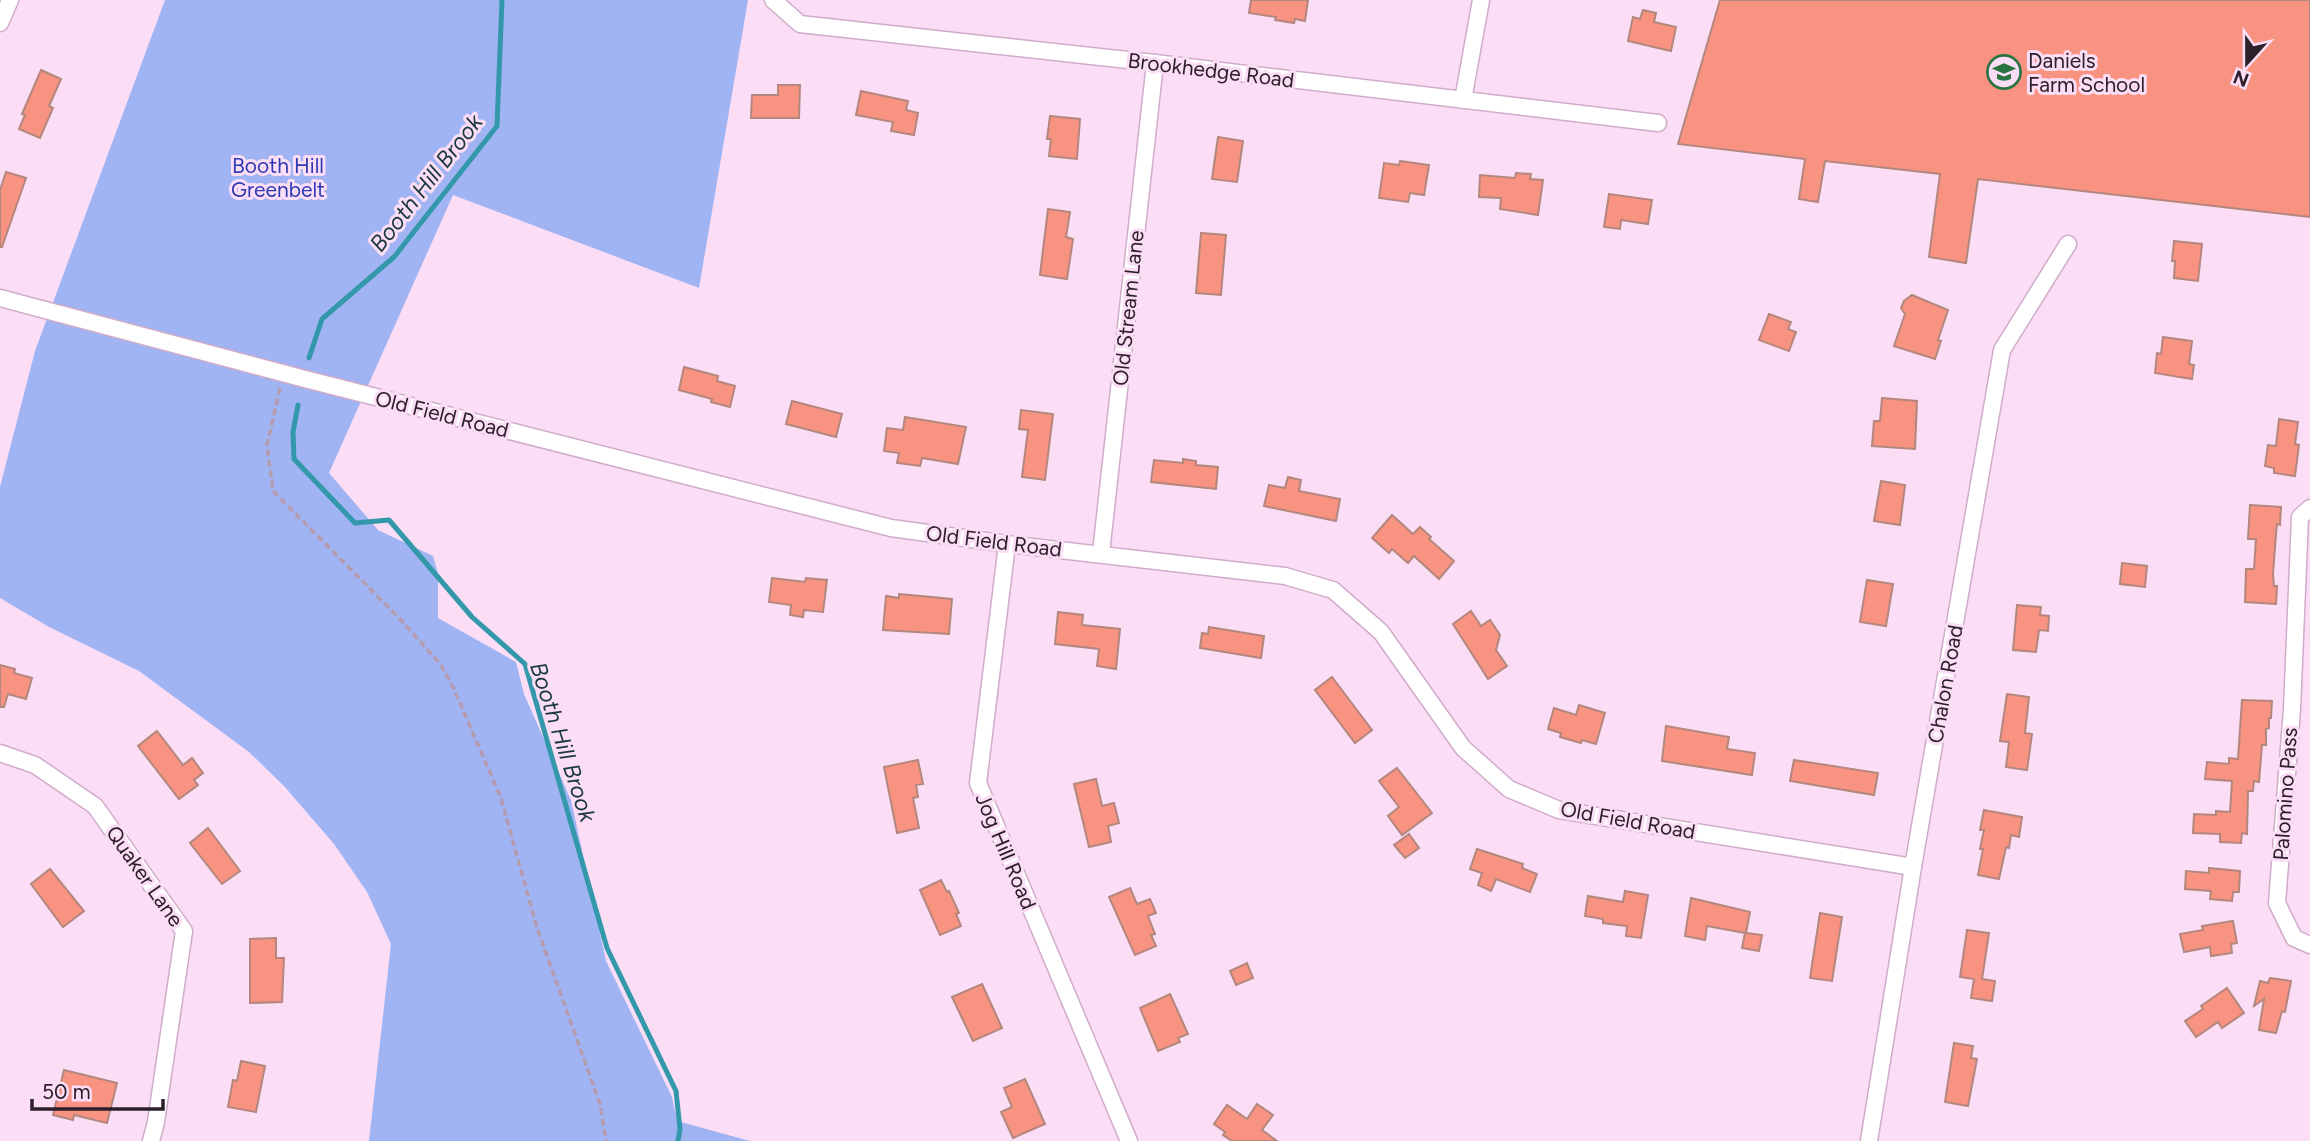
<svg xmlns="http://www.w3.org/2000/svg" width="2310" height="1141" font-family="Figtree,sans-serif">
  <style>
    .green { fill: #a0b4f3 }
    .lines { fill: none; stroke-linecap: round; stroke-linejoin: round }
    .stream { stroke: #39a; stroke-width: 5 }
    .building { fill: #f89381; stroke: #b4877e; stroke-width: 2 }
    .street-casing { stroke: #d0acca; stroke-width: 19 }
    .path { stroke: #b49cb0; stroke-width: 3.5; stroke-dasharray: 7 3.5; stroke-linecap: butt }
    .street { stroke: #fff; stroke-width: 16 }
    .labels { text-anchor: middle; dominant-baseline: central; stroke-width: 6; stroke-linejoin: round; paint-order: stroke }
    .poi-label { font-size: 21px; fill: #2d202b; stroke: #fbddf6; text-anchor: start }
    .street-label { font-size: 21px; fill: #2d202b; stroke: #fbddf6 }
    .park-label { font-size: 21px; fill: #2e3ab1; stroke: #fbddf6 }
    .water-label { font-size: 23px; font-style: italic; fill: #1a393e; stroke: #fbddf6 }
  </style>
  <rect width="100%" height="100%" fill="#fbddf6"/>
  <!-- green -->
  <polygon class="green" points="165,0 748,0 699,288 453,195 329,473 378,530 433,556 438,573 438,618 516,662 524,694 571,800 606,961 672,1097 677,1121 750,1141 369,1141 391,944 367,892 334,844 284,786 249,752 139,671 49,627 0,598 0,487 35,351"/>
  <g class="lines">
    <!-- stream -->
    <g class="stream">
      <polyline points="309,358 322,319 394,257 497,126 502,0"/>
      <polyline points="298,405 293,432 294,459 355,523 389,520 472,617 525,664 607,948 676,1091 680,1129 678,1141"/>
    </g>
  </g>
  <!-- building -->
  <g class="building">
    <polygon points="1251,0 1308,0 1305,21 1295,19 1294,23 1275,20 1276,17 1249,13"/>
    <polygon points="1720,0 2310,0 2310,217 1978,179 1966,263 1929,257 1940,174 1825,161 1818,202 1799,199 1805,159 1678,144"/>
    <polygon points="1643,10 1656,13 1654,22 1676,27 1671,51 1628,41 1633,17 1640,19"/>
    <polygon points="41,70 61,79 49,106 53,108 40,138 19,129 25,115 22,114"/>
    <polygon points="778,85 800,85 799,118 751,118 752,95 778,95"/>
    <polygon points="861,91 908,101 906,110 918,113 914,135 891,131 893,122 856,115"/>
    <polygon points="1050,116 1080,119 1077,159 1049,156 1051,139 1047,139"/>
    <polygon points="1218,137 1243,141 1237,182 1212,179"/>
    <polygon points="1400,161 1429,165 1424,195 1410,193 1408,202 1379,198 1384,163 1399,165"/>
    <polygon points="6,172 26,178 2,247 0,247 0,190"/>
    <polygon points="1516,173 1531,174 1530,179 1543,180 1538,215 1500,209 1501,198 1479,197 1480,175 1515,178"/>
    <polygon points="1609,194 1652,200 1648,224 1621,220 1620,229 1604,227"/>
    <polygon points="1048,209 1070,212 1066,237 1073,239 1067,279 1040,275"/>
    <polygon points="1201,233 1226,235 1221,295 1196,293"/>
    <polygon points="2174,241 2202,244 2198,281 2174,278 2175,261 2172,261"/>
    <polygon points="1912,295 1948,310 1938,340 1941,341 1935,359 1894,346 1905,314 1901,308 1904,301"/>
    <polygon points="1769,314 1791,322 1788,329 1796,332 1789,351 1759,340"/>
    <polygon points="2163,337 2192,341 2189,364 2194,365 2192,379 2155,373 2157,353 2161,354"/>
    <polygon points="684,367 718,376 717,381 735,386 730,407 711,402 712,399 679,390"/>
    <polygon points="1882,398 1917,401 1915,449 1872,446 1874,421 1880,421"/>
    <polygon points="792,401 842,414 836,437 786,424"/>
    <polygon points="1021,410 1053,414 1045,480 1022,477 1028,430 1019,429"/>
    <polygon points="905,417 966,427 958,464 922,458 920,466 897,463 899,453 884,451 887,428 903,430"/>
    <polygon points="2279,419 2298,422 2295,444 2299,445 2295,476 2274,473 2274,468 2265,466 2268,445 2276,446"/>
    <polygon points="1183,459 1196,461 1196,465 1218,467 1216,489 1151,482 1154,460 1183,463"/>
    <polygon points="1288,477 1301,480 1299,491 1340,499 1336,521 1264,506 1269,485 1285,488"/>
    <polygon points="1881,481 1905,485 1900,525 1874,521"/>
    <polygon points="2250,505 2281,507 2280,525 2277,524 2276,534 2273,574 2274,586 2277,586 2276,604 2245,602 2246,569 2254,569 2256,539 2248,539"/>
    <polygon points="1392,515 1413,534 1420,527 1431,537 1429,539 1454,561 1439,579 1414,556 1408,563 1392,549 1389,553 1372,538"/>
    <polygon points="2122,563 2147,566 2145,587 2120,584"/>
    <polygon points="772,578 805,582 806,578 827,580 823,612 804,610 803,617 790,615 791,605 769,602"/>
    <polygon points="1867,580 1893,584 1886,626 1860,622"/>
    <polygon points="899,594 952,599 949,634 883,630 886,596 899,598"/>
    <polygon points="2017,605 2041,607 2040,615 2049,616 2048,631 2039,630 2036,652 2013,650"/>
    <polygon points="1471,611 1481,626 1490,620 1500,635 1496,650 1507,666 1488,679 1453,624"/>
    <polygon points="1058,612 1083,615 1082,625 1120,629 1116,669 1097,666 1099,649 1055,644"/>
    <polygon points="1209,627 1264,636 1261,658 1200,648 1202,633 1208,634"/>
    <polygon points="0,665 15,669 14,673 32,678 26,699 8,694 4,707 0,707"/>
    <polygon points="1332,677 1372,730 1355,743 1315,690"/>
    <polygon points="2007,694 2029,697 2025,733 2032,734 2027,770 2006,767 2009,742 2000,741"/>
    <polygon points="2242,700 2272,701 2271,718 2269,718 2269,728 2266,729 2266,745 2262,745 2259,782 2254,781 2253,791 2248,791 2247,834 2242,833 2241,843 2220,842 2220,834 2193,833 2194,814 2216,815 2216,811 2230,812 2232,781 2205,779 2207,762 2229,764 2229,758 2238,759"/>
    <polygon points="1579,705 1605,713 1596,744 1582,740 1581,743 1560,737 1561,733 1548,729 1554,708 1576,715"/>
    <polygon points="1666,726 1729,737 1727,749 1755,753 1752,775 1662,761"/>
    <polygon points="157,731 183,765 192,758 203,773 194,780 198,785 179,799 138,746"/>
    <polygon points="918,760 923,784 916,785 918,797 913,798 919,828 897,833 884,767"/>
    <polygon points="1794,760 1878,773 1874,795 1790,781"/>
    <polygon points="1397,768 1432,813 1402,835 1388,816 1399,807 1379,781"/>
    <polygon points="1096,779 1102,806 1114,803 1119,823 1108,826 1111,842 1089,847 1074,784"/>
    <polygon points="1984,810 2022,817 2019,837 2011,835 2009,848 2006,847 1999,879 1978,875 1983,849 1980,849 1984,830 1980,830"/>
    <polygon points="208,828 240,871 222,884 190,843"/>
    <polygon points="1409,834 1419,848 1405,858 1394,845"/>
    <polygon points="1477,849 1523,864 1522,868 1537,874 1530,892 1496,879 1491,891 1478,885 1482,873 1470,869"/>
    <polygon points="2209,868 2240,871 2239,892 2233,892 2232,901 2210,899 2211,891 2185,889 2186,871 2209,873"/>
    <polygon points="50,869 84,911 63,927 31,884"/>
    <polygon points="941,880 947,892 949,891 959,913 956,914 961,926 940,935 920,890"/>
    <polygon points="1130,888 1137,904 1150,899 1156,913 1148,916 1155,934 1151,935 1156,946 1135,955 1109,897"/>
    <polygon points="1625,891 1648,895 1641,938 1626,936 1627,926 1603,923 1603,919 1585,916 1588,896 1623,902"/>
    <polygon points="1691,898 1750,912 1746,933 1762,935 1759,951 1742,948 1745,933 1707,926 1705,940 1685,936"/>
    <polygon points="1820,913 1842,917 1832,981 1810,978"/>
    <polygon points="2233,921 2237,943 2231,944 2232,953 2211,956 2210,947 2184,952 2180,934 2203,930 2202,926"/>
    <polygon points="1967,930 1989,933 1982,979 1995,981 1992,1001 1971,998 1974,979 1960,977"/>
    <polygon points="276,938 276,958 284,958 282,1002 250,1003 250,939"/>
    <polygon points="1247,963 1253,978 1236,985 1230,971"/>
    <polygon points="2270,978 2291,981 2285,1012 2282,1011 2276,1033 2259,1030 2264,999 2254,1006 2260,981 2268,983"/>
    <polygon points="982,984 1002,1028 973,1041 952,997"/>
    <polygon points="2227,988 2244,1013 2222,1028 2218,1022 2196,1037 2185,1021 2203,1009 2201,1006"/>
    <polygon points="1170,994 1188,1034 1178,1038 1180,1042 1158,1051 1140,1008"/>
    <polygon points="1954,1043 1973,1046 1971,1058 1977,1059 1968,1106 1945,1102"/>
    <polygon points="241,1061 265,1066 256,1112 228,1107 233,1080 237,1081"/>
    <polygon points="64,1070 117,1083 107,1123 74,1115 73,1120 53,1115"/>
    <polygon points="1025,1079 1045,1124 1013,1138 1001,1112 1012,1107 1004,1088"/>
    <polygon points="1257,1104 1273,1115 1262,1130 1277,1141 1232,1141 1223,1135 1225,1132 1214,1124 1227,1105 1247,1119"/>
  </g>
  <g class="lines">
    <!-- street casing -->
    <g class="street-casing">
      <g id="street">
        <polyline points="773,0 800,24 1155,63 1658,123"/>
        <polyline points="0,23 10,0"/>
        <polyline points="1463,100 1481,0"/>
        <polyline points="0,298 305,379 891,528 1007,544 1285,576 1333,590 1381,632 1463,748 1509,789 1559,810 1913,867"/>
        <polyline points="2310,508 2300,517 2292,709 2277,903 2294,938 2310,945"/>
        <polyline points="1007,544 978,783 1129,1141"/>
        <polyline points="1101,553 1155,63"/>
        <polyline points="0,753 35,765 95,806 184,931 156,1122 151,1141"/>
        <polyline points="1869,1141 1913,867 2002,350 2068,244"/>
      </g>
    </g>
    <!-- path -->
    <polyline class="path" points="280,388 267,445 273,491 400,619 441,665 454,689 501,798 537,928 600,1104 606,1141"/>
    <!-- street -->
    <use href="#street" class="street"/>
  </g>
  <!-- icons -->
  <defs>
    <g id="school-ring" transform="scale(1.75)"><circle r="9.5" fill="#fbddf6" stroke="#2a7442" stroke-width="1.5"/><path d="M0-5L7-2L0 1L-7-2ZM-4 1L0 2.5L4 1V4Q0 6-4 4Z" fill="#2a7442"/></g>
  </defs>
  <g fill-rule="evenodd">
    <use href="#school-ring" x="2004" y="72"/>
  </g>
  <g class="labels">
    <!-- poi labels -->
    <g class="poi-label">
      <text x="2028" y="60">Daniels<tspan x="2028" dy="24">Farm School</tspan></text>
    </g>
    <!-- street labels -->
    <g class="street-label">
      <text transform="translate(1211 70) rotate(7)">Brookhedge Road</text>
      <text transform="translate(1128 308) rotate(-84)">Old Stream Lane</text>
      <text transform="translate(442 414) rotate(14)">Old Field Road</text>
      <text transform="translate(994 541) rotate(7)">Old Field Road</text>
      <text transform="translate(1945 684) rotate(-80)">Chalon Road</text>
      <text transform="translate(2285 794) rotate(-86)">Palomino Pass</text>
      <text transform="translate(1628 820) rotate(10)">Old Field Road</text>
      <text transform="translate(1006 851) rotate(67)">Jog Hill Road</text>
      <text transform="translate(145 876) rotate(55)">Quaker Lane</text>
    </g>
    <!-- park labels -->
    <g class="park-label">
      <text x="278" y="165">Booth Hill<tspan x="278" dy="24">Greenbelt</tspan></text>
    </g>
    <!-- water labels -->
    <g class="water-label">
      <text transform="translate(426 183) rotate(-52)">Booth Hill Brook</text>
      <text transform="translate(563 742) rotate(72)">Booth Hill Brook</text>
    </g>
  </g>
  <!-- north arrow -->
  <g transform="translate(2247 63) rotate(201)" stroke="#fbddf6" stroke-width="5" paint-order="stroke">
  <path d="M0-5L12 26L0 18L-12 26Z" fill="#2d202b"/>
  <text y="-10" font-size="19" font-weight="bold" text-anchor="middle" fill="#2d202b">N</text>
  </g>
  <!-- scale -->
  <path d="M32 1099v10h131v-10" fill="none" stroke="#2d202b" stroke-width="3.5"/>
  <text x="42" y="1099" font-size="21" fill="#2d202b" stroke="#fbddf6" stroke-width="5" paint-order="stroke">50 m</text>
</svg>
